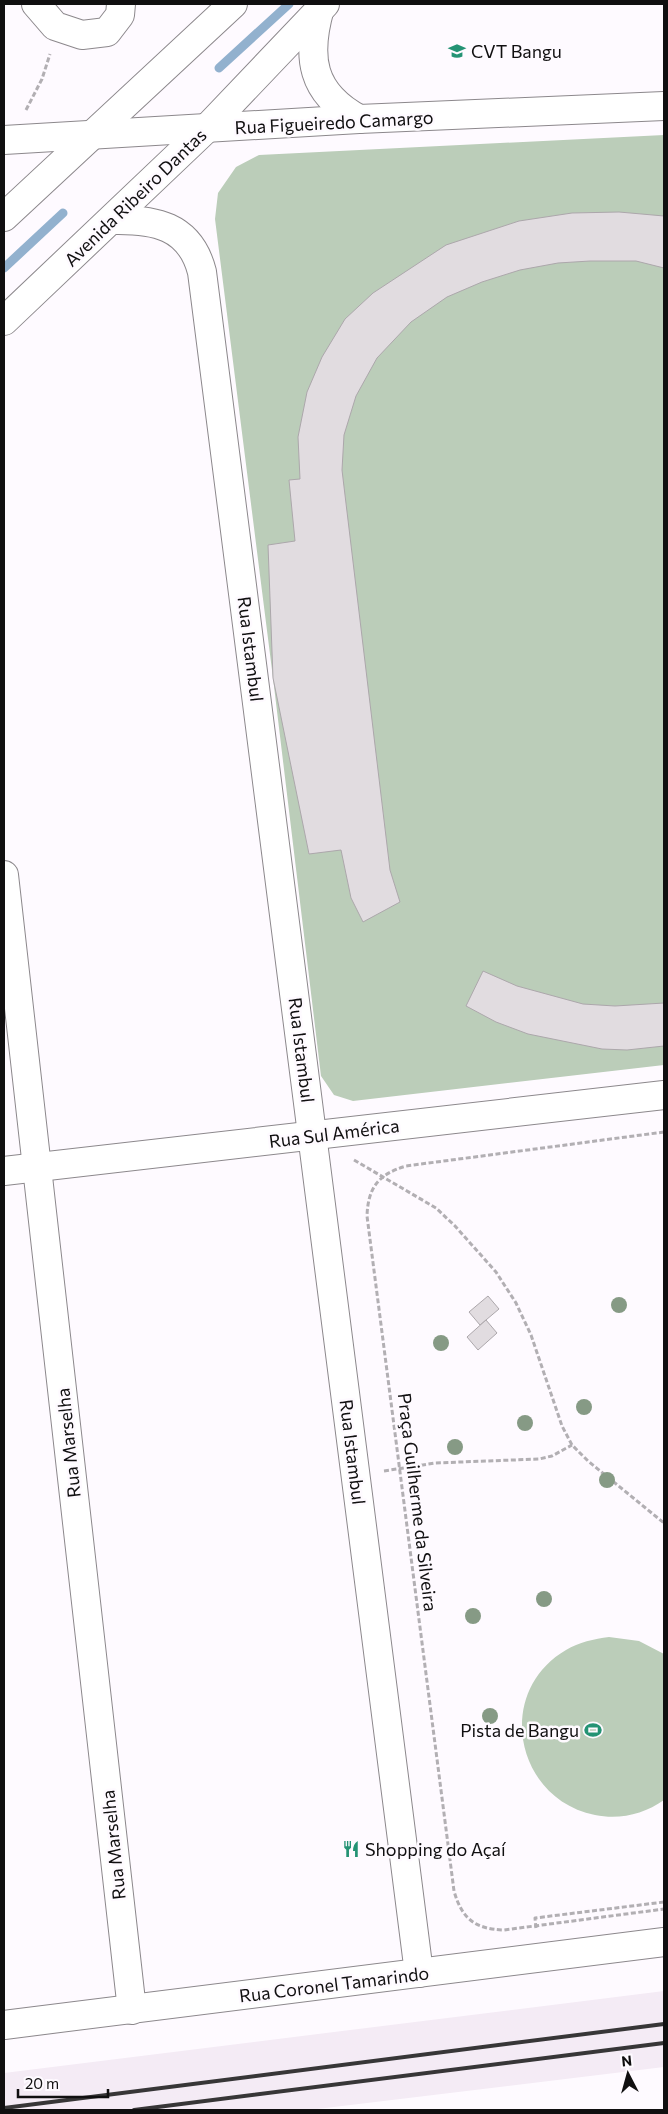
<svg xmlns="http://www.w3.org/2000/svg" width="668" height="2114" font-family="Commissioner,sans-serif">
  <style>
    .built { fill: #f4ebf5 }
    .green { fill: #bbcdb9 }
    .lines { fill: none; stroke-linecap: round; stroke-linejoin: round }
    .stream { stroke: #92b1ce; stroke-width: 9 }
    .building { fill: #e1dce0; stroke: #aca7ab }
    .street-casing { stroke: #8c888c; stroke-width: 30 }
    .secondary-casing { stroke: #8c888c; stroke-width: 30 }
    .path { stroke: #b2afb3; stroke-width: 3; stroke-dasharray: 5 2.5; stroke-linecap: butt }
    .street { stroke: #fff; stroke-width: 28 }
    .secondary { stroke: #fff; stroke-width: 28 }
    .rail { stroke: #373637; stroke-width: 4 }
    .tree { fill: #869a85 }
    .labels { text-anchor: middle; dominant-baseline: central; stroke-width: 5; stroke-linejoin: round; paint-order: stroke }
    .poi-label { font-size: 18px; fill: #100f10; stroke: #fefaff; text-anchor: start }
    .street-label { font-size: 18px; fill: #100f10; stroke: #fefaff }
  </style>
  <rect width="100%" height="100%" fill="#fefaff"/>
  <!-- built -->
  <polygon class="built" points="664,1991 664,2067 309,2110 4,2110 4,2073"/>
  <!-- green -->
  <g class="green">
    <polygon points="664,135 664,1065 353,1101 334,1095 321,1076 273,678 215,219 218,193 236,167 259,155"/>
    <path d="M609,1637L639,1641L664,1654V1800C644,1814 620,1820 595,1815C515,1799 494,1692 566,1650C579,1642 594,1639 609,1637Z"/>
  </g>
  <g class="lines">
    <!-- stream -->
    <g class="stream">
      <polyline points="219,68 289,4"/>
      <polyline points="4,268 63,213"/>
    </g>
  </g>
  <!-- building -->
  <g class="building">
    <polygon points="619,212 664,216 664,268 636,261 590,261 558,263 520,270 482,282 447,297 411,322 377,358 356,396 344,435 342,470 390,870 400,902 363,922 351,898 341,850 309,854 273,678 268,545 295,541 289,480 300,479 298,437 307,392 322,357 345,319 373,293 446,245 519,221 572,213"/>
    <polygon points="483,971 517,986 583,1004 615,1006 664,1003 664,1046 627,1050 602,1049 528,1034 496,1022 466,1006"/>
    <polygon points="488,1296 499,1309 480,1325 469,1312"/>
    <polygon points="486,1320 497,1333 478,1350 467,1337"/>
  </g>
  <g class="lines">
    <!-- street casing -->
    <g class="street-casing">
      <g id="street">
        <polyline points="36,4 55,26 82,35 107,32 120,15 121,4"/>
        <path d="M112,220C154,219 190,225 202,272L419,1973"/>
        <polyline points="4,875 132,2010"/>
      </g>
    </g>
    <!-- secondary casing -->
    <g class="secondary-casing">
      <g id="secondary">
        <path d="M320,8C306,57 311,93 359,119"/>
        <polyline points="4,140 359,119 664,106"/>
        <polyline points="4,217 233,4"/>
        <polyline points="4,321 206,129 325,4"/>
        <polyline points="4,1171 664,1095"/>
        <polyline points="4,2025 664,1942"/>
      </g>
    </g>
    <!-- path -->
    <g class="path">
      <polyline points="26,110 42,79 50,54"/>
      <path d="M664,1132L406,1166C379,1174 368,1187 367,1216L454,1891C462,1919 475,1929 504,1930L664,1909"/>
      <polyline points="354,1160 436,1208 455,1226 496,1272 516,1303 531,1335 562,1426 572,1445 588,1461 664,1523"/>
      <polyline points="384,1471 435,1463 539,1459 552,1456 572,1445"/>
      <polyline points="536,1928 535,1918 664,1902"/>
    </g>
    <!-- street -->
    <use href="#street" class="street"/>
    <!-- secondary -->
    <use href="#secondary" class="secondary"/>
    <!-- rail -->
    <g class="rail">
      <polyline points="4,2108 664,2024"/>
      <polyline points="134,2110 664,2043"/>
    </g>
  </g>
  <!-- trees -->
  <g class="tree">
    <circle cx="619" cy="1305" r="8"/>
    <circle cx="441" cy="1343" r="8"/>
    <circle cx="584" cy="1407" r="8"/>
    <circle cx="525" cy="1423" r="8"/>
    <circle cx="455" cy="1447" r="8"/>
    <circle cx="607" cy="1480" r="8"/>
    <circle cx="544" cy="1599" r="8"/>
    <circle cx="473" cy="1616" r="8"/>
    <circle cx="490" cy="1716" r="8"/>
  </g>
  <!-- icons -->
  <defs>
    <g id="school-bare" transform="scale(1.35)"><path d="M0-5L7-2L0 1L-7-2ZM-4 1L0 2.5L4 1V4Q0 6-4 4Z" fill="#249374" stroke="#fefaff" stroke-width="2.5" paint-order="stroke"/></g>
    <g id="stadium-bare" transform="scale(1.35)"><path d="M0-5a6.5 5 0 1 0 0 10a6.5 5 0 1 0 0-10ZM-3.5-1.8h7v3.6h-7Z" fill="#249374" stroke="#fefaff" stroke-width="2.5" paint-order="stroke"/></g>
    <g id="restaurant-bare" transform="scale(1.35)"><path d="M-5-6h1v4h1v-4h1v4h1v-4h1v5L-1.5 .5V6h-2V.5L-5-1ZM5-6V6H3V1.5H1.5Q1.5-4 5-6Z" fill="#249374" stroke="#fefaff" stroke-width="2.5" paint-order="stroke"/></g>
  </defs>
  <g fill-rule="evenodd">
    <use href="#school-bare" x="457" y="51"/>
    <use href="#stadium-bare" x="593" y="1730"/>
    <use href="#restaurant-bare" x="351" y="1849"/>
  </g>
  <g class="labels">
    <!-- poi labels -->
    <g class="poi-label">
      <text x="471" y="51">CVT Bangu</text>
      <text x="579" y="1730" text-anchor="end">Pista de Bangu</text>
      <text x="365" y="1849">Shopping do Açaí</text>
    </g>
    <!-- street labels -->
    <g class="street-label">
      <text transform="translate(334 122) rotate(-3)">Rua Figueiredo Camargo</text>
      <text transform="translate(135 197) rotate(-44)">Avenida Ribeiro Dantas</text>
      <text transform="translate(251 649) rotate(83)">Rua Istambul</text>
      <text transform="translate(302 1050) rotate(83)">Rua Istambul</text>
      <text transform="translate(334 1133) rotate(-7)">Rua Sul América</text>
      <text transform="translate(68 1443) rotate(-96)">Rua Marselha</text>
      <text transform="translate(353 1452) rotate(83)">Rua Istambul</text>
      <text transform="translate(418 1502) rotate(83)">Praça Guilherme da Silveira</text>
      <text transform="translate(113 1845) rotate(-96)">Rua Marselha</text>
      <text transform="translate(334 1984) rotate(-7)">Rua Coronel Tamarindo</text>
    </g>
  </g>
  <!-- border -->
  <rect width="668" height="2114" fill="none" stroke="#100f10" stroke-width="10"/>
  <!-- north arrow -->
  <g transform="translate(628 2074) rotate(354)" stroke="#fefaff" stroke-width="4" paint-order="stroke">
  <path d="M0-4L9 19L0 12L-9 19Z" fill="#100f10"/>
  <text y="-8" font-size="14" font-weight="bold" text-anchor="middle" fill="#100f10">N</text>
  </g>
  <!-- scale -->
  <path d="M18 2089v8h90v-8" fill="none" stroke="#100f10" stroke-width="2.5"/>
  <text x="25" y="2089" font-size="15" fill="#100f10" stroke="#fefaff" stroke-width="4" paint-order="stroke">20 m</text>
</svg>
